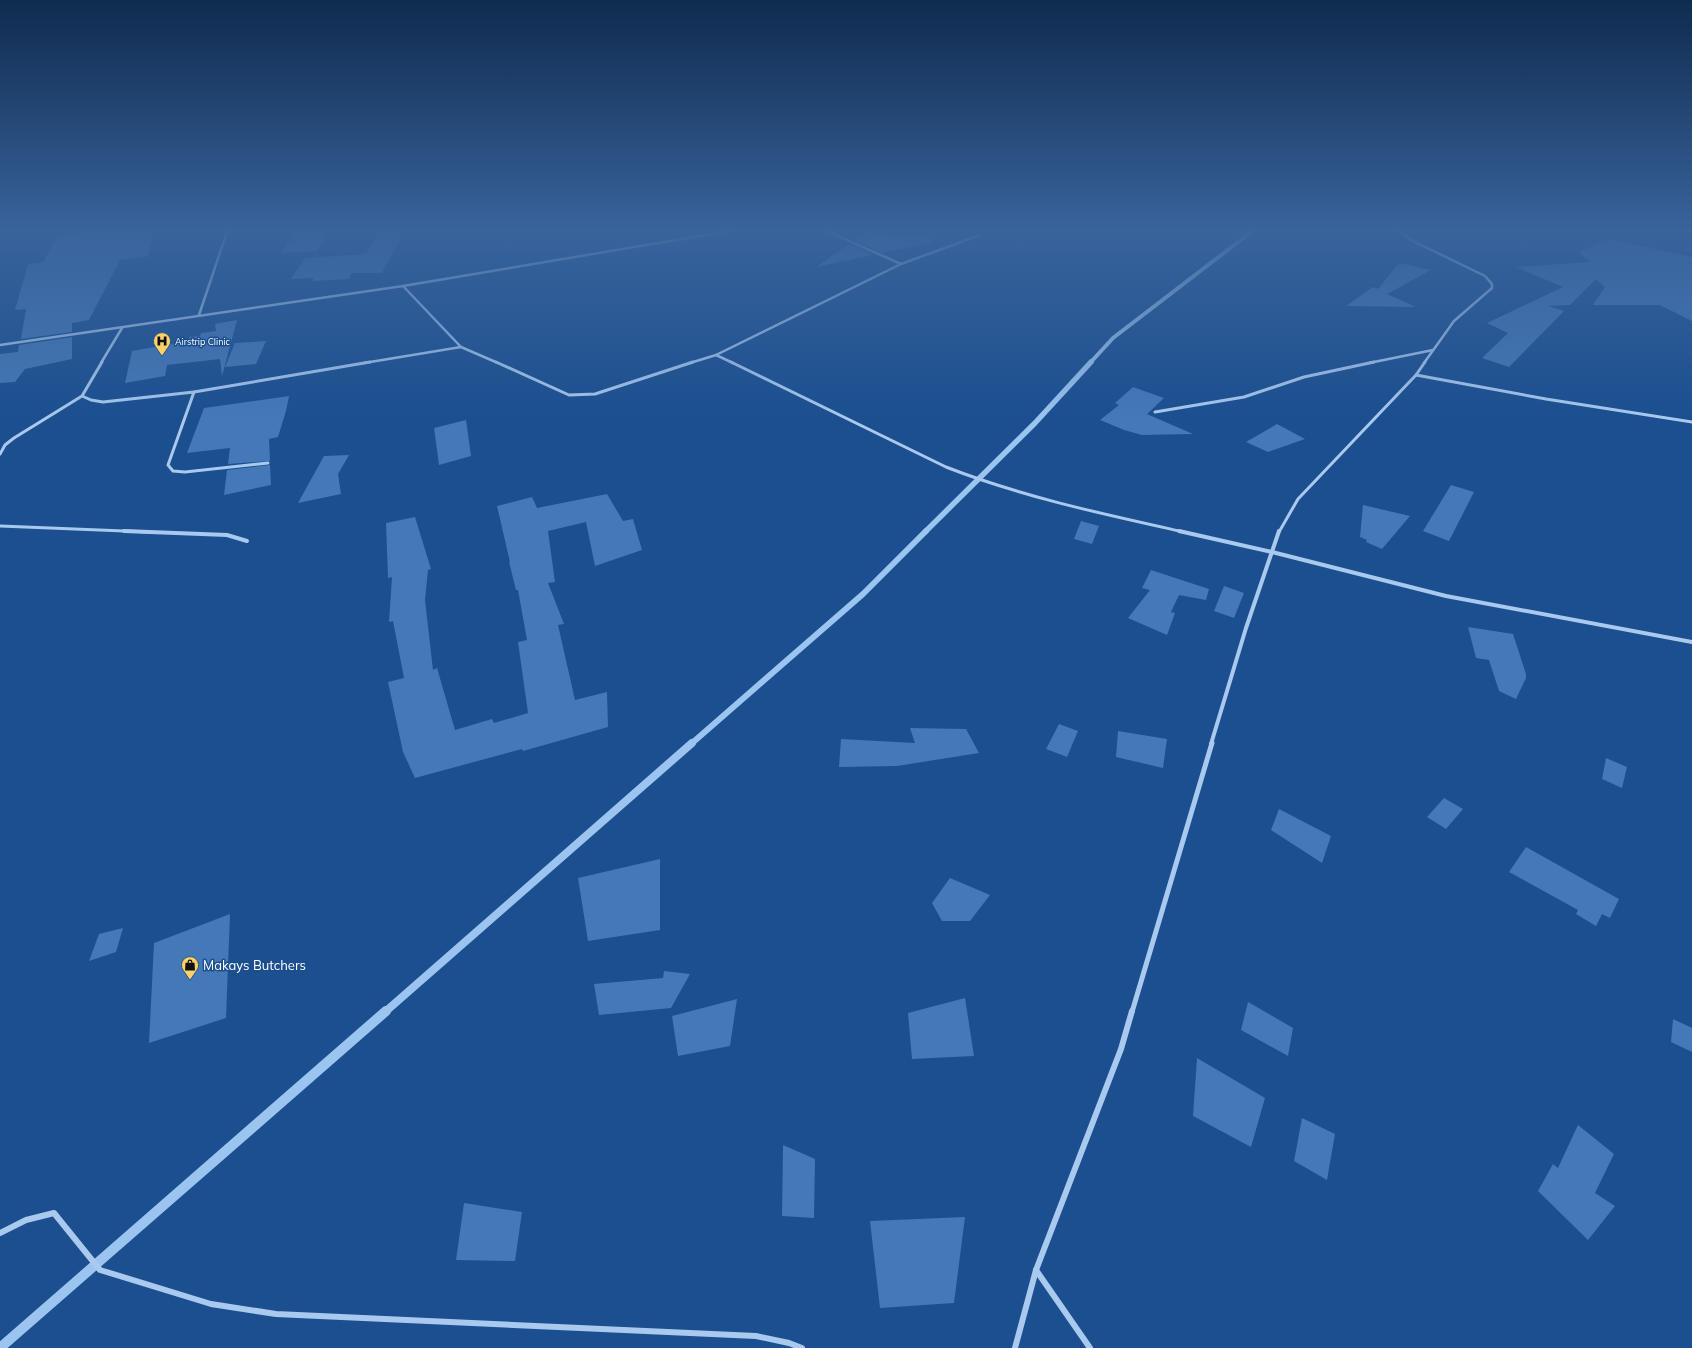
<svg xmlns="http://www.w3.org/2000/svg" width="1692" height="1348" font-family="Mulish,sans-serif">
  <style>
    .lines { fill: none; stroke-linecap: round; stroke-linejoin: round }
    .stream-far4 { stroke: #9cc4f0; stroke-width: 4 }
    .stream-far3 { stroke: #9cc4f0; stroke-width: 5.5 }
    .stream-far2 { stroke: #9cc4f0; stroke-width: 6 }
    .stream-far1 { stroke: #9cc4f0; stroke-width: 8 }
    .stream { stroke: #9cc4f0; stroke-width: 10 }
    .building { fill: #4478b7 }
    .street-far4 { stroke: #a9c9ee; stroke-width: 2.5 }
    .street-far3 { stroke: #a9c9ee; stroke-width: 3 }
    .street-far2 { stroke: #a9c9ee; stroke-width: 4 }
    .street-far1 { stroke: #a9c9ee; stroke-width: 5 }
    .street { stroke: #a9c9ee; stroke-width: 6 }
    .labels { text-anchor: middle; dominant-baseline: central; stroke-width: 3; stroke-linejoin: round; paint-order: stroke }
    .far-poi-label { font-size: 9px; fill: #fff; stroke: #1b4f8f; text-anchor: start }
    .near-poi-label { font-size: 13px; fill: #fff; stroke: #1b4f8f; text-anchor: start }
  </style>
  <rect width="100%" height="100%" fill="#1b4f8f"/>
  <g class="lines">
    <!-- stream-far4 -->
    <polyline class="stream-far4" points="1090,363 1113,338 1255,229"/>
    <!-- stream-far3 -->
    <polyline class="stream-far3" points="925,532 1035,423 1091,362"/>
    <!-- stream-far2 -->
    <polyline class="stream-far2" points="691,744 863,594 926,531"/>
    <!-- stream-far1 -->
    <polyline class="stream-far1" points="385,1012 692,743"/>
    <!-- stream -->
    <polyline class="stream" points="0,1348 386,1011"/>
  </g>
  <!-- building -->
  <g class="building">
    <polygon points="109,229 154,229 148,256 120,260 89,320 72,323 72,332 21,339 26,309 15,310 28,264 43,262 58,235"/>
    <polygon points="299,229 331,229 317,251 281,253"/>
    <polygon points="380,229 405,229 382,273 352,273 349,279 312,281 314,278 291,279 305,258 366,254"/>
    <polygon points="866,232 931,238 932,242 882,253 854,240"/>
    <polygon points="1608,239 1692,257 1692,321 1660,305 1593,305 1605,287 1596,279 1570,305 1548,306 1564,311 1509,367 1482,358 1508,333 1487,323 1563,287 1516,267 1590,262 1579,252"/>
    <polygon points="849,244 873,255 816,267"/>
    <polygon points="1399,263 1431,270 1387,294 1416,307 1346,306 1373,287 1378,289"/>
    <polygon points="237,320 222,376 220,359 167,365 165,376 125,383 132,351 188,341 189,337 200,336 201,333 216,331 215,324"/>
    <polygon points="72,337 72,359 25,369 15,382 0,383 0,354 18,352 19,345"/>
    <polygon points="266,341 256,364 225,367 235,343"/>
    <polygon points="1133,387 1164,398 1147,414 1193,434 1142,435 1124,430 1100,420 1119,405 1115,403"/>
    <polygon points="289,396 286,411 278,437 269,439 270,461 228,464 230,448 187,453 204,408"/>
    <polygon points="466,420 471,456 439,465 434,428"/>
    <polygon points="1277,424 1305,439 1268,452 1246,442"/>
    <polygon points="349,455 338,474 341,494 298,503 324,456"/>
    <polygon points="270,465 271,485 224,495 227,470"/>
    <polygon points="1451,485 1474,492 1449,541 1423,531"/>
    <polygon points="607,494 623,521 633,519 642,550 595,566 586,522 548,531 555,582 548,583 564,624 558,625 575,700 607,692 608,727 523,751 522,749 415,778 403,752 388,682 404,678 393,621 389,622 392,577 388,578 386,523 415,517 431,569 428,570 425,600 433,670 437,668 455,730 492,719 494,723 528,713 518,642 527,640 518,590 516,590 509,562 510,562 497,506 532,497 537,508"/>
    <polygon points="1363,505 1410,516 1382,549 1366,542 1367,540 1360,537"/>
    <polygon points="1081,521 1099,526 1092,544 1074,539"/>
    <polygon points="1151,570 1209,589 1206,600 1179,595 1171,612 1175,613 1167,635 1128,618 1150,590 1142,588"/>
    <polygon points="1224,586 1244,593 1234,618 1214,611"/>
    <polygon points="1468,627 1513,634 1526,674 1526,678 1516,699 1499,691 1489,660 1476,658"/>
    <polygon points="1059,724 1078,731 1067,757 1046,749"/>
    <polygon points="910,728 966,729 979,753 897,766 839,767 841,739 915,743"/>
    <polygon points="1118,731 1167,739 1163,768 1116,757"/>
    <polygon points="1606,758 1627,767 1622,788 1602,779"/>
    <polygon points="1444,798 1463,809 1446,829 1427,817"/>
    <polygon points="1279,809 1331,836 1322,863 1271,830"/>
    <polygon points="1526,847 1619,899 1610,918 1602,914 1596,926 1576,914 1578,910 1509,872"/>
    <polygon points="660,859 660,930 588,941 578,878"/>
    <polygon points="950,878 990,895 970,921 942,921 932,903"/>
    <polygon points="230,914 226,1018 149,1043 154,943"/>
    <polygon points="123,928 116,952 89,961 99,934"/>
    <polygon points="664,971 690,974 671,1008 599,1015 594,984 663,978"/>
    <polygon points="965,998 974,1056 912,1059 908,1013"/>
    <polygon points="737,999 730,1046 678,1056 672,1016"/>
    <polygon points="1248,1002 1293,1028 1288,1056 1241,1030"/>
    <polygon points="1673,1019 1692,1028 1692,1052 1671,1042"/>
    <polygon points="1197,1058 1265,1098 1251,1147 1193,1116"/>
    <polygon points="1302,1118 1335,1134 1327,1180 1294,1161"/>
    <polygon points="1578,1125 1614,1154 1595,1193 1615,1206 1588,1240 1538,1191 1553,1164 1558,1168"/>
    <polygon points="783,1145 815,1159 814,1218 782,1216"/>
    <polygon points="464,1203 522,1212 515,1261 456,1260"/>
    <polygon points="965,1217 954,1303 880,1308 870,1221"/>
  </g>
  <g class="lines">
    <!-- street-far4 -->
    <g class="street-far4">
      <polyline points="822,229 901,264"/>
      <polyline points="1395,229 1413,241 1485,276 1492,284 1492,288 1454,321 1424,363"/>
      <polyline points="403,286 461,347 498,363"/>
      <polyline points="199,315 228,229"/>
      <polyline points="0,345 403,286 741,229"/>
      <polyline points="716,355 733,363"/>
      <polyline points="101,363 122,328"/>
      <polyline points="364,363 461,347"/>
      <polyline points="690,363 716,355 901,264 980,235"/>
      <polyline points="1369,363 1433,350"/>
    </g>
    <!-- street-far3 -->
    <g class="street-far3">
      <polyline points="496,362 569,395 595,394 693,362"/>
      <path d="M731,362L946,467C1023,497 1103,514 1184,532"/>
      <polyline points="1416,375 1546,399 1692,422"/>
      <polyline points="194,392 168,465 173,471 185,472 268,463"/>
      <polyline points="82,396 91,400 103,402 194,392 370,362"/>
      <polyline points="1155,412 1244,397 1304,377 1374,362"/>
      <polyline points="0,454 5,445 14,438 82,396 102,362"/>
      <polyline points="0,526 149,532"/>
      <polyline points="1279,532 1298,499 1416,375 1425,362"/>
    </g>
    <!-- street-far2 -->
    <g class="street-far2">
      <polyline points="124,531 227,535 247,541"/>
      <polyline points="1179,531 1272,552 1446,596 1692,642"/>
      <polyline points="1211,744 1246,628 1279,531"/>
    </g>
    <!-- street-far1 -->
    <polyline class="street-far1" points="1132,1012 1212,743"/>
    <!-- street -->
    <g class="street">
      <polyline points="0,1233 26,1220 54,1213 100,1270 211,1304 276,1314 756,1336 789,1343 802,1348"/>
      <polyline points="1036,1270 1090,1348"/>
      <polyline points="1015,1348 1036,1270 1121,1049 1132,1011"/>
    </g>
  </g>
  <!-- sky -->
  <linearGradient id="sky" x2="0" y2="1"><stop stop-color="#0f2b4f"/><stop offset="0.55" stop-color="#39639b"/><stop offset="1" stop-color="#39639b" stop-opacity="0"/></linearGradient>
  <rect width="1692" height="418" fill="url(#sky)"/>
  <!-- icons -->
  <defs>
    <g id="hospital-pin" transform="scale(0.9)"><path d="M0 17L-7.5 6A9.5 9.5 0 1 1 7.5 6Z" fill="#ffd166" stroke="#1b4f8f"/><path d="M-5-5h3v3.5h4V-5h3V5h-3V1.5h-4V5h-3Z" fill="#111"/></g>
    <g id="shop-pin" transform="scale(0.9)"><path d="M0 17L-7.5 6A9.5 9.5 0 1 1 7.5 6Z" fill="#ffd166" stroke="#1b4f8f"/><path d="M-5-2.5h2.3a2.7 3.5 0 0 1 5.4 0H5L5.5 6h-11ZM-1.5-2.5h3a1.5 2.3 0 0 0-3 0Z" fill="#111"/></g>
  </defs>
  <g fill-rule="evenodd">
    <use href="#hospital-pin" x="162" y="341"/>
    <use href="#shop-pin" x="190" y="965"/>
  </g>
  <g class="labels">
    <!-- far-poi labels -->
    <g class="far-poi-label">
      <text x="175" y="341">Airstrip Clinic</text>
    </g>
    <!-- near-poi labels -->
    <g class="near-poi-label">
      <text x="203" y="965">Makays Butchers</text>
    </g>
  </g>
</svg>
